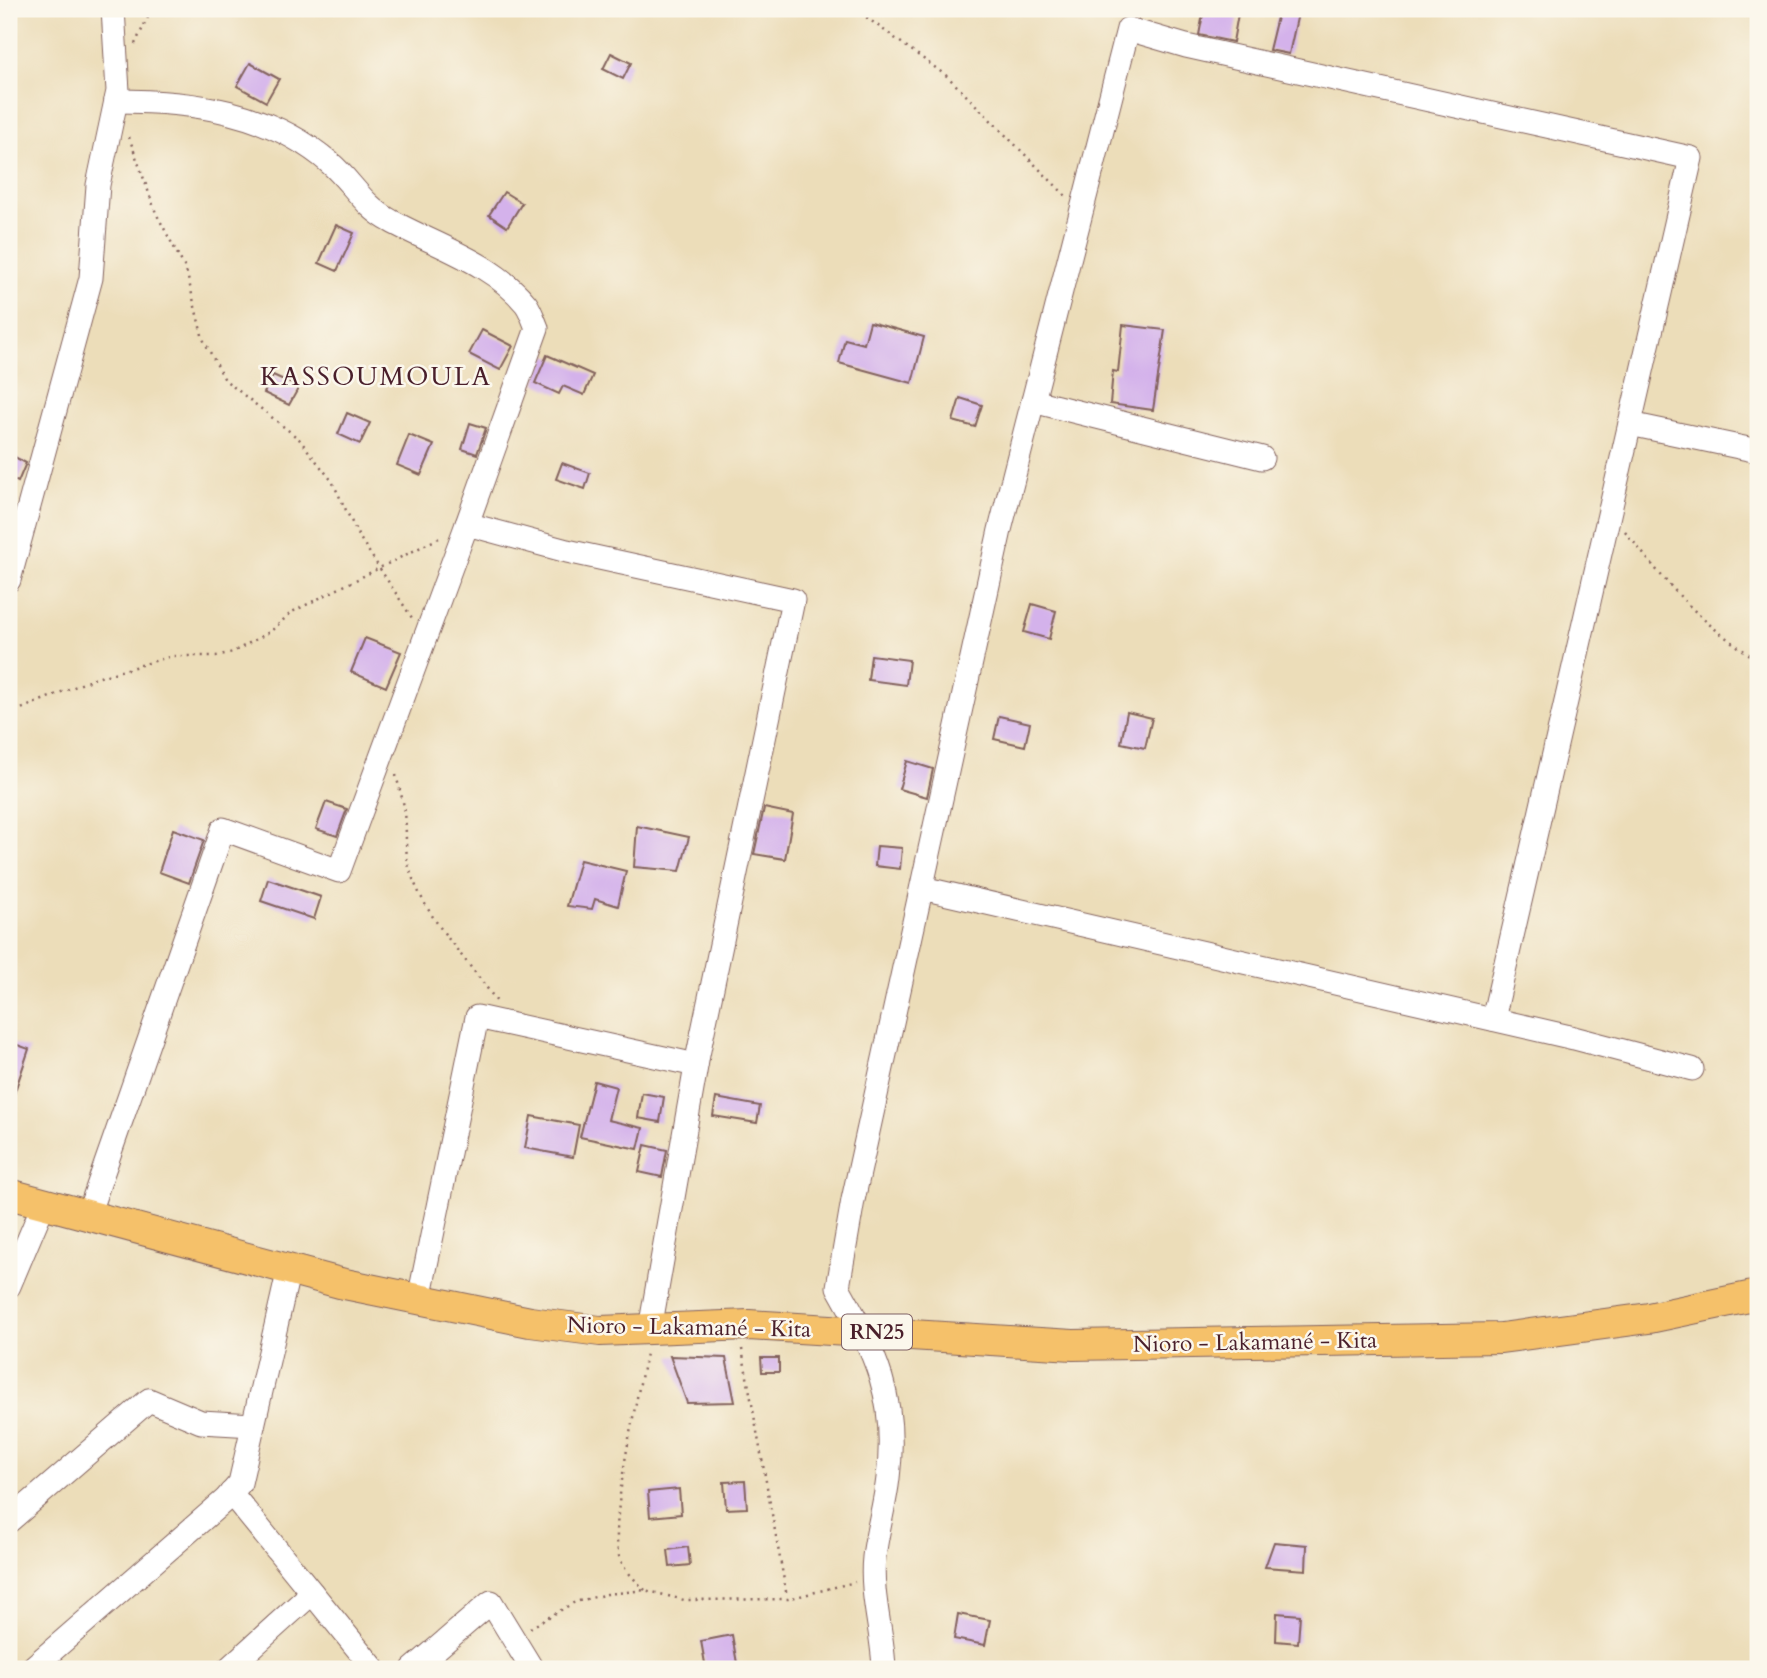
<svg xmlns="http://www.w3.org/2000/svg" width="1767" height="1678" font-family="Cardo,serif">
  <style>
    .building { fill: #d4b2eb }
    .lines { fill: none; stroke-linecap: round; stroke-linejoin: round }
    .minor-casing { stroke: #83625d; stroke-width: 25 }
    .major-casing { stroke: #83625d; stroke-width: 32 }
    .path { stroke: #83625d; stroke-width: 2.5; stroke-dasharray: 2 5; stroke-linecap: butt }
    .minor { stroke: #fff; stroke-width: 23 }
    .major { stroke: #f5c16b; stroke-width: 30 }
    .labels { text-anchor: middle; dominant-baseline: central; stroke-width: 5; stroke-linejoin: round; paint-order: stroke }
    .shield { fill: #fbf7ec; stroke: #7f6065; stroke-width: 2 }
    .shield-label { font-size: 21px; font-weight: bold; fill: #4a1f2b }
    .street-label { font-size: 23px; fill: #4a1f2b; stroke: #fbf7ec }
    .quarter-label { font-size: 26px; letter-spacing: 2px; fill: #4a1f2b; stroke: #fbf7ec }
  </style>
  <rect width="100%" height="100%" fill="#fbf7ec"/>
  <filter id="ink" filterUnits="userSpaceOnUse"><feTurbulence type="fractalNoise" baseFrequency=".0143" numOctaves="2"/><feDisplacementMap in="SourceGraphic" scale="14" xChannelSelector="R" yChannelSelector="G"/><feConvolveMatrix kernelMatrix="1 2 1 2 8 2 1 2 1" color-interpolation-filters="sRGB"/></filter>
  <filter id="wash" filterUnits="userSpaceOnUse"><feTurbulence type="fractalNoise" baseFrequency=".00686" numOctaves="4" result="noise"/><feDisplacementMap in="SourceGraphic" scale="28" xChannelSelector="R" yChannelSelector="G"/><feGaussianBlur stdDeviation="1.57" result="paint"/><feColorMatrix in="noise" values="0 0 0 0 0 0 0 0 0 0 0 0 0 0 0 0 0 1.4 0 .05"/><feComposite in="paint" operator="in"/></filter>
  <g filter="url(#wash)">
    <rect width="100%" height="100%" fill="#ecddb9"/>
    <g id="blocks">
      <!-- building -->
      <g class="building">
        <polygon points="1204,9 1238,14 1233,42 1199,35"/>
        <polygon points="1279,9 1299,9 1289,54 1269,50"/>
        <polygon points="611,53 631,63 623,79 603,69"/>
        <polygon points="250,63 279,79 266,102 237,86"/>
        <polygon points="504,192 522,203 507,227 489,215"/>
        <polygon points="336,225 354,233 337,271 319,263"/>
        <polygon points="870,322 924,337 912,383 839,363 845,339 864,344"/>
        <polygon points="1123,325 1165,330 1153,410 1110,404 1113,371 1118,372"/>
        <polygon points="482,330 513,346 500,370 469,354"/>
        <polygon points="547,355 593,375 584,395 563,386 559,394 535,383"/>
        <polygon points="273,375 299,387 289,405 264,393"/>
        <polygon points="960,398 982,405 975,427 953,421"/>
        <polygon points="347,413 370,423 360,444 338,434"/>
        <polygon points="470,423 486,428 477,454 462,449"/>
        <polygon points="409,435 434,445 421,475 397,465"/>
        <polygon points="9,454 26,463 18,482 9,477"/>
        <polygon points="562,463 590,473 585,489 556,479"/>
        <polygon points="1032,604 1056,611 1049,639 1024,632"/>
        <polygon points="365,638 401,652 386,687 351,672"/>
        <polygon points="871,655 909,660 906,685 868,680"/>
        <polygon points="1127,712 1152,718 1145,748 1121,743"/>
        <polygon points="999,716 1030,723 1025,746 994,739"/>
        <polygon points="907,761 933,769 927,797 899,789"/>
        <polygon points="326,802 347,809 337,836 316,829"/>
        <polygon points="764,808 793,814 785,859 754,854"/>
        <polygon points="637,826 689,837 680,871 634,867"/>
        <polygon points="173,829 204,840 189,883 159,872"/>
        <polygon points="877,846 902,848 900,869 875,866"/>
        <polygon points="580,860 626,871 618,906 595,899 592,909 567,906"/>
        <polygon points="268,879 321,897 314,919 261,901"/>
        <polygon points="9,1042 29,1049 11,1103 9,1103"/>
        <polygon points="594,1081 616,1087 608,1120 643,1128 638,1149 580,1137"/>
        <polygon points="642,1093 664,1097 660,1122 638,1118"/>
        <polygon points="716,1098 760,1106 757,1123 713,1116"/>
        <polygon points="531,1116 579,1125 573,1157 525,1148"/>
        <polygon points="645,1145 667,1150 662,1177 639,1172"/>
        <polygon points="670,1356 726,1358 735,1402 687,1403"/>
        <polygon points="761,1358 779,1358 779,1372 762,1372"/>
        <polygon points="745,1481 747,1508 726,1509 724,1482"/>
        <polygon points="679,1489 681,1514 650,1517 648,1492"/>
        <polygon points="1274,1542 1307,1545 1306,1570 1265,1567"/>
        <polygon points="688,1547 690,1565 670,1567 668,1550"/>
        <polygon points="1277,1613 1300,1615 1298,1643 1276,1641"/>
        <polygon points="958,1614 990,1620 985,1645 954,1639"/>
        <polygon points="732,1635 738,1669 706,1669 701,1641"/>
      </g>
    </g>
  </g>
  <g filter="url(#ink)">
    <use href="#blocks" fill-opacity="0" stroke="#83625d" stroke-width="2"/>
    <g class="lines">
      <!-- minor casing -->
      <g class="minor-casing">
        <g id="minor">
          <path d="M116,101C192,101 270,111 330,163C352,182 364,207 391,221C436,246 492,262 526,304C531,311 534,321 537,328L467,524"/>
          <polyline points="1033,401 1262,458"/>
          <polyline points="1630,424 1758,451"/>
          <polyline points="9,580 91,278 98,185 118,91 113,9"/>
          <polyline points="922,888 1574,1038 1692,1069"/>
          <polyline points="88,1215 223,829 339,871 467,524 567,551 793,600 698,1055 650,1329"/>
          <polyline points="9,1286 44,1203"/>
          <polyline points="419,1299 477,1017 696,1065"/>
          <polyline points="231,1493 374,1669"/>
          <polyline points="9,1521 149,1400 201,1422 253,1425"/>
          <polyline points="31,1669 225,1500 240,1483 289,1269"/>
          <polyline points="228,1669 312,1593"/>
          <polyline points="413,1669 491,1602 532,1669"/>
          <path d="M884,1669C883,1633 870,1594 874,1557C877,1531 885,1505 888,1478C898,1399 876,1354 838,1287L853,1200L1000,530L1128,29L1186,46L1691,158L1493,1019"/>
        </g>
      </g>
      <!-- major casing -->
      <g class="major-casing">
        <polyline id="major" points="9,1194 340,1283 530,1322 600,1331 749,1325 1073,1345 1501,1338 1649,1318 1758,1295"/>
      </g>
      <!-- path -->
      <g class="path">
        <polyline points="855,9 948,77 1066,196"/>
        <polyline points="135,44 152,9"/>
        <polyline points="129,137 156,213 186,270 203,339 225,380 299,439 332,481 358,535 412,618"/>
        <path d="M1625,531C1669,586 1697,621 1758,660"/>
        <polyline points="9,714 93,679 172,656 216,656 233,652 271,631 292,612 439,538"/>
        <path d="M396,775C399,787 403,800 405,812C407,831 404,852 410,871C428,923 467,958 497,1002"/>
        <polyline points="742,1349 787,1597"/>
        <path d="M645,1590C636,1581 623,1569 619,1556C609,1519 638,1396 646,1353"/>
        <polyline points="530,1628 575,1602 607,1594 645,1590 684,1600 788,1599 855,1582"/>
      </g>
      <!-- minor -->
      <use href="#minor" class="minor"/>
      <!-- major -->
      <use href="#major" class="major"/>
    </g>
  </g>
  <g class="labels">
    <!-- shield labels -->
    <rect class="shield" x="842" y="1314.5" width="70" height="35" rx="5"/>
    <g class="shield-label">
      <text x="877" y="1332">RN25</text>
    </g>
    <!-- street labels -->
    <g class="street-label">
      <text transform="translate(689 1327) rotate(1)">Nioro - Lakamané - Kita</text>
      <text transform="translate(1255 1342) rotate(-1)">Nioro - Lakamané - Kita</text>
    </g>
    <!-- quarter labels -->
    <g class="quarter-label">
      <text x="376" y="376">KASSOUMOULA</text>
    </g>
  </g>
  <!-- margin -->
  <rect width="1767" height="1678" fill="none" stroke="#fbf7ec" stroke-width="35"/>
</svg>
